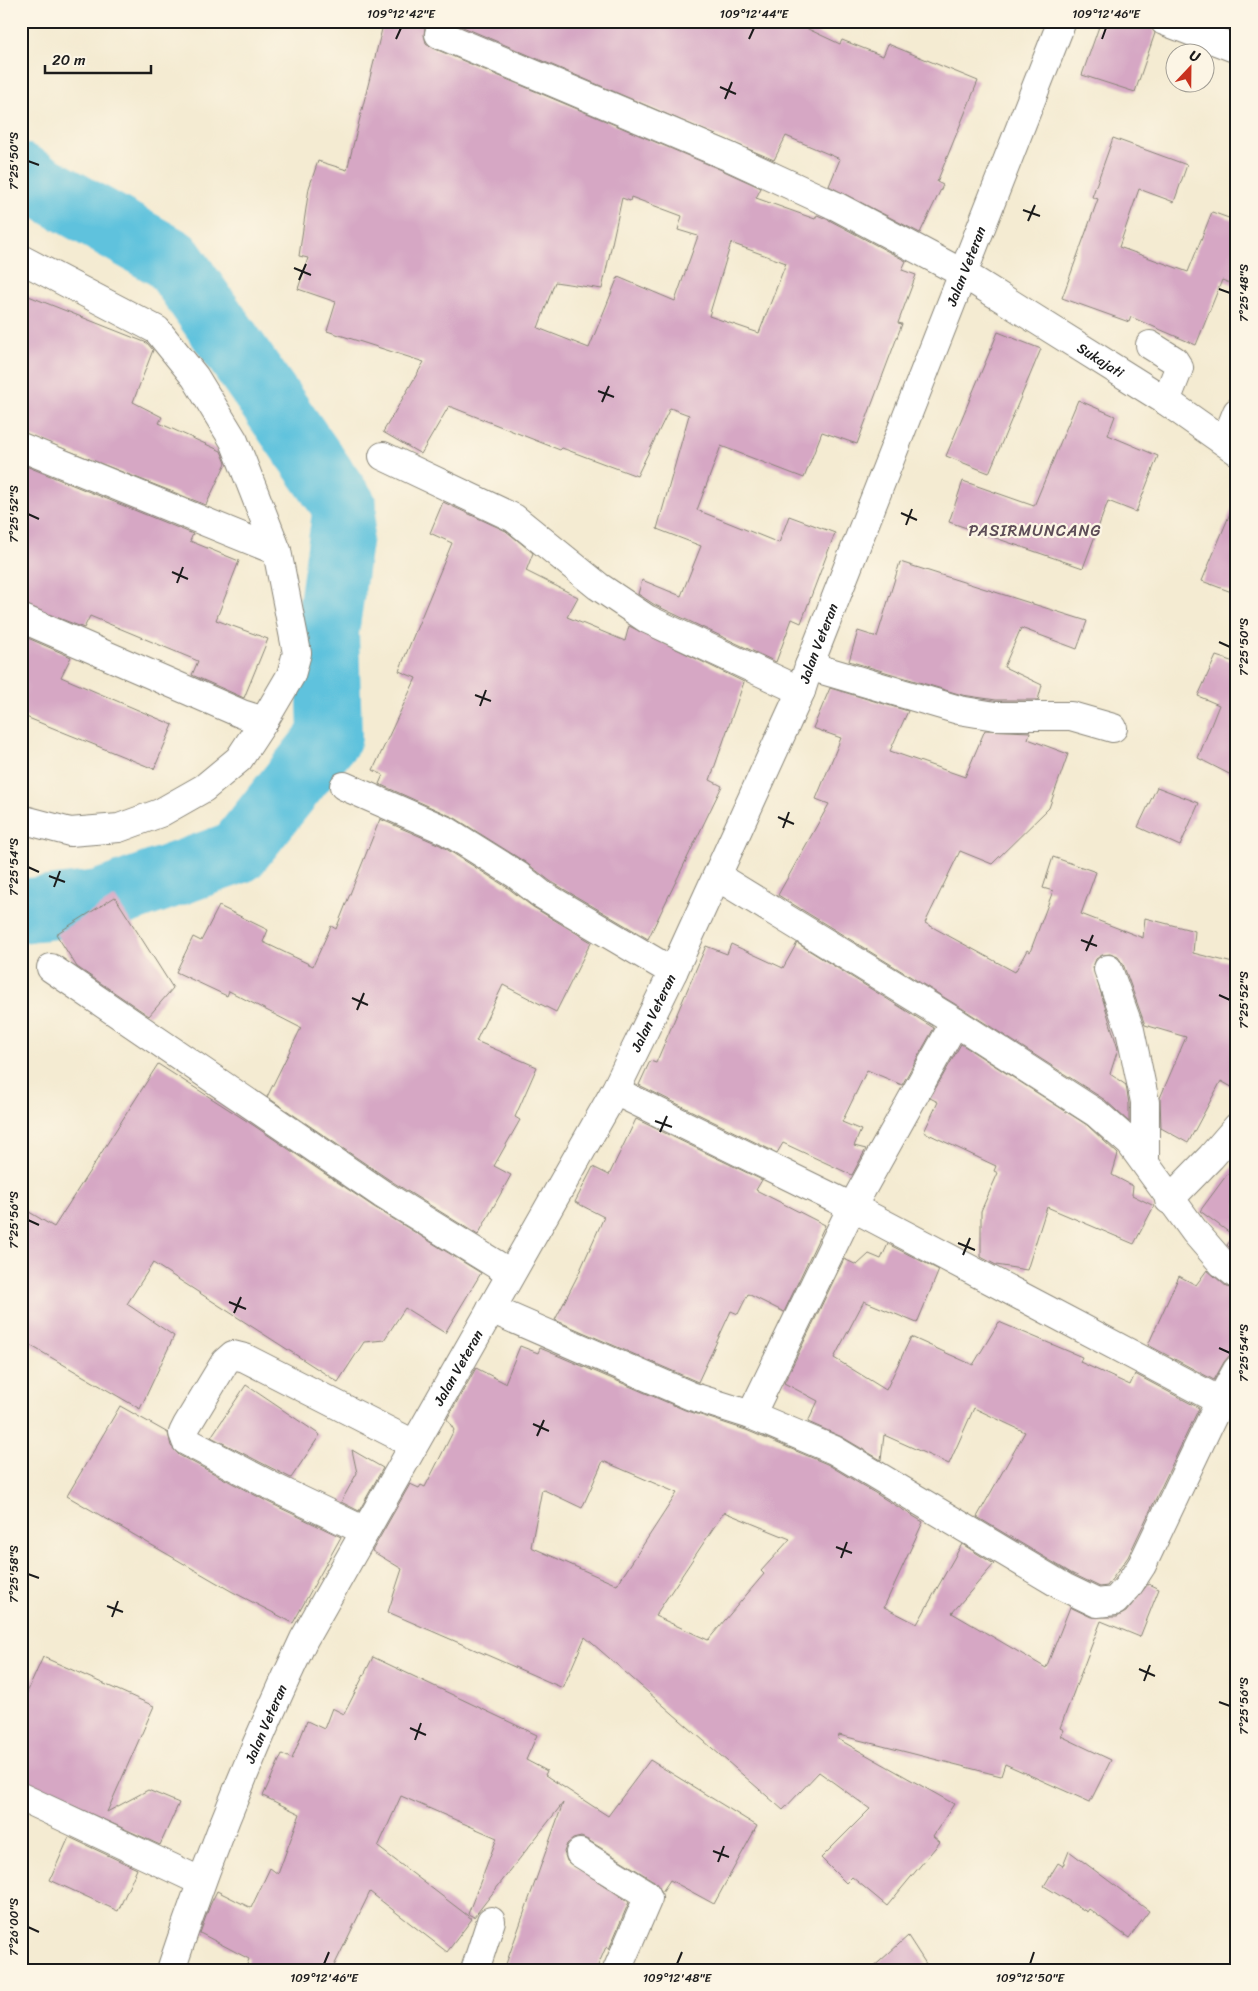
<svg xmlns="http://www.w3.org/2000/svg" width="1258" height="1991" font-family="Sriracha,sans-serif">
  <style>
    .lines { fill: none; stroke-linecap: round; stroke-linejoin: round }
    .river { stroke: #5fc2dd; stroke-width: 64 }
    .building { fill: #d6a7c4; fill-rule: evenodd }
    .minor-casing { stroke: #888477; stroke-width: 30 }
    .highway-casing { stroke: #888477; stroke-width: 30 }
    .minor { stroke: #fff; stroke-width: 28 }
    .highway { stroke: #fff; stroke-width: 28 }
    .ticks { fill: none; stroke: #1c1c1c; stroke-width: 2 }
    .labels { text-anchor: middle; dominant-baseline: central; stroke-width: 4.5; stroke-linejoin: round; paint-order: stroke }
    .street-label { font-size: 14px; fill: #1c1c1c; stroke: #fcf5e5 }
    .quarter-label { font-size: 16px; letter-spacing: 1px; fill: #5d4d57; stroke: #fcf5e5 }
    .neatline { fill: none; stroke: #1c1c1c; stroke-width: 2 }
    .ticks-label { font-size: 12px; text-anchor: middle; fill: #1c1c1c }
  </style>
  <rect width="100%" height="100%" fill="#fcf5e5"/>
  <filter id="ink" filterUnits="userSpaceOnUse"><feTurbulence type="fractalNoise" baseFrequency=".02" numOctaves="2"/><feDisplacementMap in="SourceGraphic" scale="10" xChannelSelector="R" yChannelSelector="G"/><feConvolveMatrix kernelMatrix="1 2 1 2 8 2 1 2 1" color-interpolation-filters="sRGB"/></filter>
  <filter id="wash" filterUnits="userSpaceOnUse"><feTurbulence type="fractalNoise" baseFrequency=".0096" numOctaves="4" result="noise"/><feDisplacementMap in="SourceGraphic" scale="20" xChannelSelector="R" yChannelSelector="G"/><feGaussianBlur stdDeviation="1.12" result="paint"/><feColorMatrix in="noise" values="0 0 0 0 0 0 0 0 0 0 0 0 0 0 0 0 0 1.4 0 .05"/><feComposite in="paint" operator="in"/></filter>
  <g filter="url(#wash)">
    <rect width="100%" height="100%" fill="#f4ebd2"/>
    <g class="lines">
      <!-- river -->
      <polyline class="river" points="21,175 172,260 345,507 327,632 330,736 238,852 99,902 21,911"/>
    </g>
    <g id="blocks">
      <!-- building -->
      <g class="building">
        <path d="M384,21H430L425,28L424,35L426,43L433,48L724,171L761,188L756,198L815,219L817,215L829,220L906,261L902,270L916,275L898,323L902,324L857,444L822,432L804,478L721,446L697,510L779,543L789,516L835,533L801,623L792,619L776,662L655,605L638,594L642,580L681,596L701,546L657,529L689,415L670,408L637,476L562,448L560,450L449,406L421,454L383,432L424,362L327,331L336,302L298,289L308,258L299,256L309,188L318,161L347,170ZM631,197L682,216L678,230L698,236L675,301L618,277L589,348L538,328L555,282L602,289L622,198L630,201ZM731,243L786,263L759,333L709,316Z"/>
        <polygon points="449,21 791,21 840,44 842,40 883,56 888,44 978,81 937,182 943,185 920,233 829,186 840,159 786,136 774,160"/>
        <polygon points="1101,21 1149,21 1155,33 1135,92 1082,75"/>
        <polygon points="1113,138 1187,165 1174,202 1139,189 1119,247 1188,272 1212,212 1237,221 1237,286 1222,280 1196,345 1131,317 1129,322 1062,298 1098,199 1092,197"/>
        <polygon points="21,293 147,343 153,350 133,402 162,417 159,423 221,451 226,463 206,505 21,432"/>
        <polygon points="998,332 1041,349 989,473 946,456"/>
        <polygon points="1078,400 1115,416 1108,435 1158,456 1136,512 1108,501 1083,568 949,522 963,481 1034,506"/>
        <polygon points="21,464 193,534 190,541 239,561 216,620 268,639 244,698 192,675 198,661 90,616 84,628 21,603"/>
        <polygon points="1236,499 1237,499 1237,594 1202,581"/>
        <polygon points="443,502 506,531 533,553 526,571 578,597 567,617 625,641 629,626 744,682 710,780 722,786 648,939 550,881 525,862 455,818 379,784 383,775 373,770 416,678 399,671 452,543 430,533"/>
        <polygon points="900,562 1087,621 1077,649 1021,628 1004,667 1042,685 1038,700 996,700 962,695 849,661 858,631 877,637"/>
        <polygon points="21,635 71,657 61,677 173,725 154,769 21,715"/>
        <polygon points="1216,656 1237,663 1237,778 1198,758 1219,705 1198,696"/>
        <polygon points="830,688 908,711 890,751 965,777 985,730 1030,732 1028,739 1068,754 1049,808 992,864 960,851 925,923 1015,972 1027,950 1030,952 1053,891 1043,888 1053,857 1096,872 1081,914 1143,938 1145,918 1195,931 1193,953 1237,964 1237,1090 1221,1081 1188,1143 1161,1128 1160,1098 1186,1037 1145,1025 1123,964 1118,957 1110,954 1102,955 1096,959 1093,967 1118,1049 1110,1074 1126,1085 1129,1104 1129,1122 1105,1100 963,1009 778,895 829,804 816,799 841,738 813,728"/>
        <polygon points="1157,787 1199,803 1180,846 1138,827"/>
        <polygon points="380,819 440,845 508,888 533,907 591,942 556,1012 503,985 476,1041 537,1067 515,1117 520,1120 494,1166 511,1175 478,1235 391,1181 267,1097 301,1028 229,991 227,996 176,972 193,937 201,941 219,906 268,930 263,942 313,966 331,926 336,929"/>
        <polygon points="115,897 173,988 149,1016 77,967 56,934"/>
        <polygon points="797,943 934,1028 902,1085 867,1070 842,1122 861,1130 854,1146 866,1149 852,1175 783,1143 777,1153 639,1085 650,1061 656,1063 706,946 727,954 731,944 783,968"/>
        <polygon points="961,1044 1087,1125 1118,1154 1112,1175 1133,1186 1132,1195 1154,1206 1134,1244 1047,1207 1027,1270 996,1265 981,1257 981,1211 998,1173 994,1171 996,1166 924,1132 938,1102 930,1098"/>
        <polygon points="158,1064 253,1125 374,1207 481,1273 445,1333 405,1308 384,1340 364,1342 338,1382 153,1263 127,1304 174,1336 140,1409 21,1340 21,1207 54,1227"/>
        <polygon points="636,1119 762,1180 756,1190 825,1225 784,1312 748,1294 738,1314 731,1311 698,1382 555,1320 578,1275 604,1217 575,1202 593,1167 609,1175"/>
        <polygon points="1237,1161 1237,1255 1227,1245 1234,1236 1200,1211"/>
        <polygon points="888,1244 939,1270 917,1323 864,1301 834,1358 886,1390 911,1337 973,1365 999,1322 1082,1357 1080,1362 1130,1385 1135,1374 1199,1408 1128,1557 1107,1586 1100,1587 1071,1573 977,1517 1025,1432 974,1408 949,1464 884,1435 881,1460 842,1437 808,1422 818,1401 784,1383 844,1259 857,1265 869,1254 881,1259"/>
        <polygon points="1207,1270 1227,1287 1237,1290 1237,1354 1229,1356 1224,1362 1214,1380 1148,1345 1179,1276 1196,1285"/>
        <path d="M520,1346L538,1353L540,1348L685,1410L746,1430L827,1464L923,1522L884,1607L917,1624L962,1544L994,1564L952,1613L1046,1668L1070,1607L1091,1617H1117L1126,1612L1148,1584L1159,1589L1140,1637L1101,1621L1060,1728L1064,1730L1061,1736L1111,1760L1090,1802L1005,1764L1001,1776L839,1735L838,1739L954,1804L933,1836L940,1842L887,1906L852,1877L846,1883L821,1858L870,1809L819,1772L783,1810L585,1637L563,1688L388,1612L402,1569L372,1551L410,1484L419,1488L421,1485L425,1487L454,1430L447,1419L476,1368L505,1383ZM603,1461L677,1493L617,1585L531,1547L542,1489L582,1508ZM724,1512L790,1539L761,1571L764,1574L708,1640L655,1616Z"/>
        <polygon points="246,1385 320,1435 291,1478 211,1437"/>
        <polygon points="120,1406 168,1433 171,1446 179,1455 270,1503 341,1537 293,1623 231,1591 67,1496"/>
        <polygon points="352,1450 383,1468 359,1511 341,1502 357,1473"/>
        <polygon points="43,1657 154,1706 107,1812 148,1790 179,1803 160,1845 21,1782 21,1706"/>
        <polygon points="373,1657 537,1735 526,1760 547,1771 545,1775 608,1816 650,1760 757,1826 714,1904 670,1880 662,1892 654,1881 588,1840 581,1837 573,1839 567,1844 564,1852 567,1861 629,1902 609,1949 606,1947 596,1970 523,1970 506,1964 563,1803 474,1917 468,1914 497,1838 401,1796 378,1847 472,1919 447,1952 370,1892 332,1970 245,1970 249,1959 200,1933 210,1905 217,1891 251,1908 270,1868 278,1874 300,1814 263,1796 282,1754 292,1759 307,1721 324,1729 332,1708 344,1714"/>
        <polygon points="69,1837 137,1869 118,1911 50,1880"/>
        <polygon points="1069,1851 1149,1911 1129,1938 1089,1909 1087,1912 1044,1886 1058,1863 1063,1866"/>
        <polygon points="908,1936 930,1970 870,1970"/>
      </g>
    </g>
  </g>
  <g filter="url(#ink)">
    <use href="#blocks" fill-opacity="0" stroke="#888477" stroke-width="1"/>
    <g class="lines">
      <!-- minor casing -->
      <g class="minor-casing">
        <g id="minor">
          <polyline points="1164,21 1237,49"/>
          <path id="s1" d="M439,34L730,157L836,206L962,273L1166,401L1237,451"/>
          <polyline points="21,259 157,330 195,377 234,441 277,551 297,653 291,675 264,721 242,714 21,618"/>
          <polyline points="1150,345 1174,360 1179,368 1166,401"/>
          <polyline points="1225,442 1237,412"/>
          <polyline points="21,447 277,551"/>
          <polyline points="383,456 514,518 598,586 647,619 801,691"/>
          <polyline points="809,666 959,710 995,716 1071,716 1113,728"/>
          <polyline points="344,786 447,831 517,875 541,894 673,972"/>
          <polyline points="21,819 70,832 119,828 160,813 204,788 239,759 264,721"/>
          <polyline points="718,877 955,1022 1096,1113 1130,1143 1195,1232 1222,1263 1237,1275"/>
          <polyline points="51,968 382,1194 510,1273"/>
          <polyline points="1108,969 1130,1030 1145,1102 1145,1162"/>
          <polyline points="1169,1200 1211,1157 1237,1127"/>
          <polyline points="491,1309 691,1396 751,1415 834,1450 1064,1587 1097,1603 1115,1601 1127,1588 1142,1565 1220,1401 852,1207 615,1091"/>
          <polyline points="1220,1401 1237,1370"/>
          <polyline points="751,1415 852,1207 955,1022"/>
          <polyline points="365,1531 277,1489 186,1441 183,1433 187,1425 225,1362 233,1355 245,1358 414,1444"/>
          <polyline points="21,1797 200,1881"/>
          <polyline points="580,1853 646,1894 648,1898 617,1970"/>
          <polyline points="475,1970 491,1921"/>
        </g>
      </g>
      <!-- highway casing -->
      <g class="highway-casing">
        <g id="highway">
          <path id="s2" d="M171,1970C208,1857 253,1747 304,1639L615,1091L673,972L801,691L809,666L1062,21"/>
        </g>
      </g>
      <!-- minor -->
      <use href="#minor" class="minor"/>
      <!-- highway -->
      <use href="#highway" class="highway"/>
    </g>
  </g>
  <!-- ticks -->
  <path class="ticks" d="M396,39L401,28M749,39L754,28M1102,39L1106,28M720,87L736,94M725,99L732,82M28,161L39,165M1023,210L1040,216M1028,221L1035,205M294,268L311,275M299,280L306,264M1219,289L1230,293M598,391L614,397M602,402L609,386M901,513L917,520M28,514L39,519M906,525L912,509M172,572L188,579M177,583L183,567M1219,642L1230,647M475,695L491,701M480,706L486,690M778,817L794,824M783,828L789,812M28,867L39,872M49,876L65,882M54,887L60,871M1081,940L1097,946M1086,951L1093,935M1219,995L1230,1000M352,998L368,1005M357,1010L364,993M655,1121L672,1127M660,1132L667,1116M28,1220L39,1225M958,1243L975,1250M963,1255L970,1238M229,1302L246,1309M234,1313L241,1297M1219,1348L1230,1353M533,1424L549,1431M537,1436L544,1420M836,1547L852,1553M841,1558L847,1542M28,1574L39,1578M107,1606L123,1612M112,1617L118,1601M1139,1669L1155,1676M1144,1681L1150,1665M1219,1702L1230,1706M410,1728L426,1735M415,1740L421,1723M713,1851L729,1857M718,1862L724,1846M28,1927L39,1932M324,1964L329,1952M677,1964L682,1952M1030,1964L1034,1952"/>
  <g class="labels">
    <!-- street labels -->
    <g class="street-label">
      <text stroke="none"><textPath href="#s2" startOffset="1884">Jalan Veteran</textPath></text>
      <text stroke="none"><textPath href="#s1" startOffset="739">Sukajati</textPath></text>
      <text stroke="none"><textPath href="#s2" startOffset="1479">Jalan Veteran</textPath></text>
      <text stroke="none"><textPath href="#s2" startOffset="1074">Jalan Veteran</textPath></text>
      <text stroke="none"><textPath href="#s2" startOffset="669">Jalan Veteran</textPath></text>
      <text stroke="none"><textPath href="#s2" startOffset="264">Jalan Veteran</textPath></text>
    </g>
    <!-- quarter labels -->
    <g class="quarter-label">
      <text x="1035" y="530">PASIRMUNCANG</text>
    </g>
  </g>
  <!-- margin -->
  <rect width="1258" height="1991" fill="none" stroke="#fcf5e5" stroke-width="55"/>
  <!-- north arrow -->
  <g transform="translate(1190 68) rotate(22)"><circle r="24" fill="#fcf5e5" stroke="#a29e95"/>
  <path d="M0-4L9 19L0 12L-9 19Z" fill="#c8321e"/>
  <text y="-8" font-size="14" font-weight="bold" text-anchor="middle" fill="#1c1c1c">U</text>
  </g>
  <!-- scale -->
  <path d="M45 65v8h106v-8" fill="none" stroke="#1c1c1c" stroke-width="2.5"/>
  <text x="52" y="65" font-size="15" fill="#1c1c1c" stroke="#fcf5e5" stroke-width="4" paint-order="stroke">20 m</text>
  <rect x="28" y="28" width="1202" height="1936" class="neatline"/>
  <g class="ticks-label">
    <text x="401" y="18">109°12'42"E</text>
    <text x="754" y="18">109°12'44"E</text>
    <text x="1106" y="18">109°12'46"E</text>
    <text transform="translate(14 161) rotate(-90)" y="4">7°25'50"S</text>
    <text transform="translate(1244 293) rotate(-90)" y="4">7°25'48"S</text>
    <text transform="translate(14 514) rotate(-90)" y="4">7°25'52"S</text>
    <text transform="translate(1244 647) rotate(-90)" y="4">7°25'50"S</text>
    <text transform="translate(14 867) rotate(-90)" y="4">7°25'54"S</text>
    <text transform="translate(1244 1000) rotate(-90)" y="4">7°25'52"S</text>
    <text transform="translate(14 1220) rotate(-90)" y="4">7°25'56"S</text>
    <text transform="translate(1244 1353) rotate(-90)" y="4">7°25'54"S</text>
    <text transform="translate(14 1574) rotate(-90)" y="4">7°25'58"S</text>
    <text transform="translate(1244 1706) rotate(-90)" y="4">7°25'56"S</text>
    <text transform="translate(14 1927) rotate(-90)" y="4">7°26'00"S</text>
    <text x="324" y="1982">109°12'46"E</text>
    <text x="677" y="1982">109°12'48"E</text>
    <text x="1030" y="1982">109°12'50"E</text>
  </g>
</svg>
